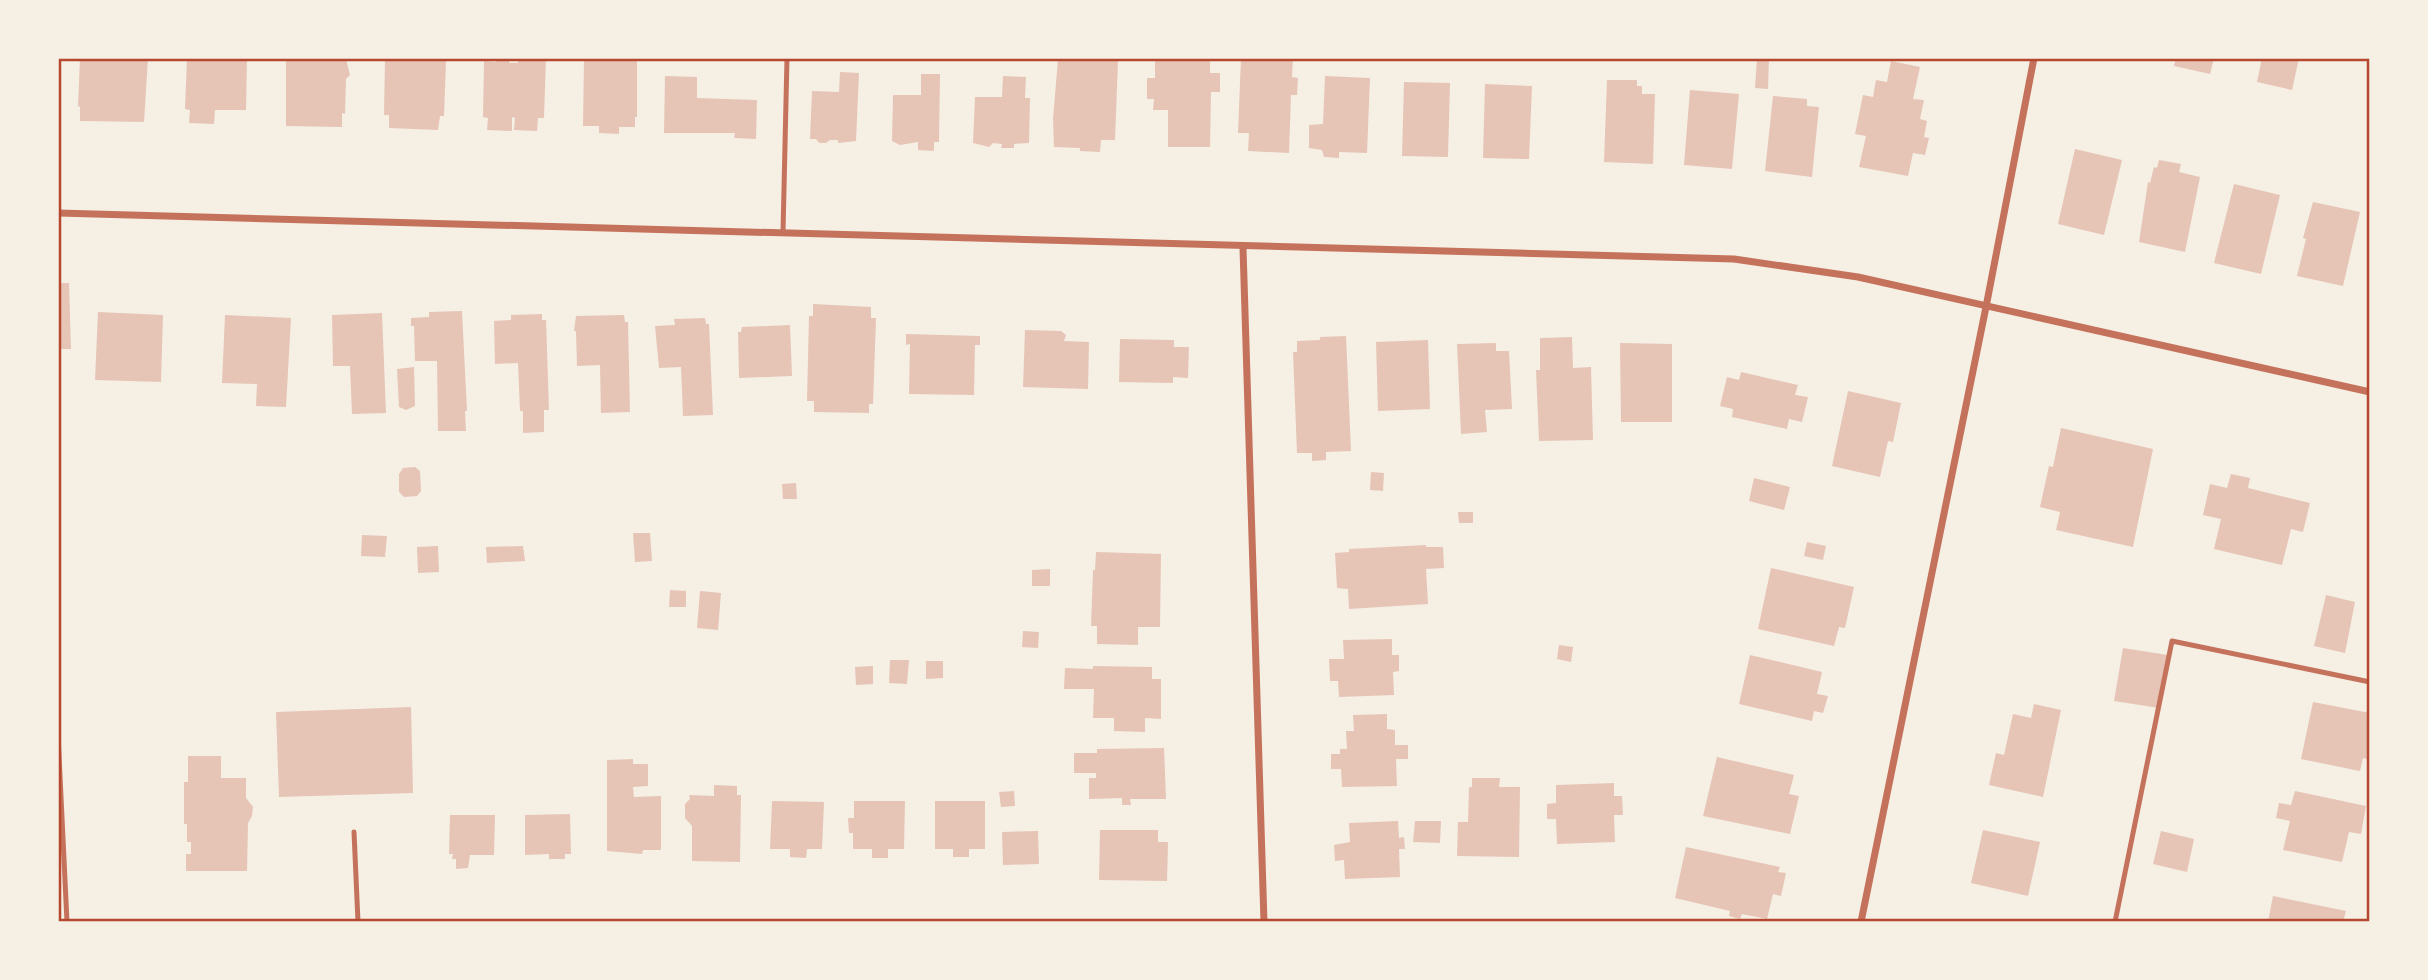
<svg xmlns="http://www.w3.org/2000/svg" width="2428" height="980" font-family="'IBM Plex Serif',serif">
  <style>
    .building { fill: #e6c5b7 }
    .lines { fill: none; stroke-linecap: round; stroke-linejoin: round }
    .service { stroke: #c5725c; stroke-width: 5 }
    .minor { stroke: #c5725c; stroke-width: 7 }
    .neatline { fill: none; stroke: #b5482f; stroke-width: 2.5 }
  </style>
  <rect width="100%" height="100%" fill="#f6efe4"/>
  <!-- building -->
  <g class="building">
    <polygon points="80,58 148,58 144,122 80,121 80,107 78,106"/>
    <polygon points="187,58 247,58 246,110 215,110 214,124 189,123 190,110 185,109"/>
    <polygon points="286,58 346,59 350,75 346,79 345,114 342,113 342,127 286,126"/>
    <polygon points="496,58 510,58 509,63 518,63 518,58 546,58 544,118 538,118 537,131 514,130 515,118 512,117 512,131 487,130 488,118 483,117 484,61 496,62"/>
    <polygon points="584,58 637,58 637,117 635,117 635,127 619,127 619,134 599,133 599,126 583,126"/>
    <polygon points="1155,58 1210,58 1210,73 1220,73 1220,92 1211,92 1210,147 1168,147 1168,110 1153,110 1154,99 1147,99 1147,78 1155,78"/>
    <polygon points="1241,58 1293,58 1292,77 1298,78 1297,95 1291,95 1289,153 1248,151 1249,133 1238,133"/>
    <polygon points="1757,58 1769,58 1768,89 1755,88"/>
    <polygon points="2176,58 2214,58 2210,74 2174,66"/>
    <polygon points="2262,58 2299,58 2292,90 2257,82"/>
    <polygon points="385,59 446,61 444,116 440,116 438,130 389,128 389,115 384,115"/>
    <polygon points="1058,59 1118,61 1115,140 1101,140 1100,152 1080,151 1080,148 1054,147 1053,119"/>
    <polygon points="1891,61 1920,67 1913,99 1924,100 1920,119 1927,121 1924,137 1929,138 1925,155 1913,153 1908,176 1859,167 1866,136 1855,134 1863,95 1873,97 1876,80 1887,82"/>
    <polygon points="840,72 859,73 856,141 838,143 838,140 830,140 826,143 819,143 816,139 810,139 812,91 839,92"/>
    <polygon points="921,74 940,74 939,142 934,142 934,151 918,150 918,142 900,145 892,141 893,95 921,95"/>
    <polygon points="665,76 697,77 697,98 757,100 756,139 734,138 735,133 664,133"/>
    <polygon points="1003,76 1026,77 1025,98 1030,98 1029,143 1014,144 1014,148 1001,148 1002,144 993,143 989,147 973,143 975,97 1002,97"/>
    <polygon points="1325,76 1370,78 1367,153 1339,152 1339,158 1324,157 1322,150 1309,148 1309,125 1323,124"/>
    <polygon points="1607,80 1637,80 1637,86 1642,86 1642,94 1655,94 1653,164 1604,162"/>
    <polygon points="1404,82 1450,83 1448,157 1402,156"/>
    <polygon points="1485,84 1532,86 1529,159 1483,158"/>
    <polygon points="1690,90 1739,94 1732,169 1684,165"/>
    <polygon points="1773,96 1807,99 1807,106 1819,107 1812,177 1765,171"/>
    <polygon points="2075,149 2122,160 2104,235 2058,224"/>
    <polygon points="2159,160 2181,164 2179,172 2200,177 2185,252 2139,242 2148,182 2150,183 2154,167 2157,168"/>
    <polygon points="2234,184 2280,195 2261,274 2214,263"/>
    <polygon points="2313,202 2360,212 2343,286 2297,276 2306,239 2303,238"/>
    <polygon points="58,283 69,283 71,349 58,349"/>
    <polygon points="813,304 871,307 871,318 876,318 873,404 869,404 869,413 814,412 814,401 807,401 809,316 813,316"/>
    <polygon points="462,311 467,411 465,411 466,431 438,431 437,361 415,361 414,326 411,326 411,318 429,317 429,312"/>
    <polygon points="98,312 163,315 161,382 95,380"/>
    <polygon points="382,313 386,413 352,414 350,366 333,366 332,315"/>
    <polygon points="542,314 542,320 546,320 549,410 544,410 544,432 523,433 523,411 520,411 518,363 495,364 494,321 511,320 511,315"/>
    <polygon points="225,315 291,318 286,407 256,406 257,384 222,383"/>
    <polygon points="624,315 625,322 628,322 630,412 601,413 600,365 577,366 576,331 574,331 576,316"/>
    <polygon points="705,318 706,324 709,324 713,415 683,416 681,367 659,368 655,326 675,325 674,319"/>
    <polygon points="790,325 792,376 739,378 738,332 741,332 742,327"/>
    <polygon points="1025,330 1061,331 1066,335 1064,341 1089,342 1088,389 1023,387"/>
    <polygon points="906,334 980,336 980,345 975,345 974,395 909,394 910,344 906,345"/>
    <polygon points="1346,336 1351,451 1326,452 1326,460 1312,461 1312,453 1297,453 1293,352 1297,352 1297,341 1320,340 1320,337"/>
    <polygon points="1572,337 1573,368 1591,367 1593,440 1539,441 1536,370 1540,370 1540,338"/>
    <polygon points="1120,339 1174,340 1174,347 1189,347 1188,378 1173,377 1173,383 1119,382"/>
    <polygon points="1428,340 1430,409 1378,411 1376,342"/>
    <polygon points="1496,343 1496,351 1509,351 1512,409 1485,410 1487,432 1461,434 1457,344"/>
    <polygon points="1620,343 1672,344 1672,422 1621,422"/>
    <polygon points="414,367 415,406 406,410 399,407 397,369"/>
    <polygon points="1741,372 1798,385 1795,395 1808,397 1802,422 1789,419 1787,429 1732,417 1733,409 1720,406 1727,377 1739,380"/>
    <polygon points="1848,391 1901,403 1893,442 1888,441 1880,477 1832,466"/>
    <polygon points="2061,428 2153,449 2133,547 2056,530 2060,512 2040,507 2049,466 2053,467"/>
    <polygon points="415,467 420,471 421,491 417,496 404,497 399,492 399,474 403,468"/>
    <polygon points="1371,472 1384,473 1383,491 1370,490"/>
    <polygon points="2231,474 2250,478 2248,488 2310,503 2303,532 2291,529 2282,565 2214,549 2221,519 2203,515 2210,484 2227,488"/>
    <polygon points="1754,478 1790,487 1784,510 1749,501"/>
    <polygon points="796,483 797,499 783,499 782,484"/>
    <polygon points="1458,512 1473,512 1473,523 1459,523"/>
    <polygon points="633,533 650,533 652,561 635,562"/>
    <polygon points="362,535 387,536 385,557 361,556"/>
    <polygon points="1807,542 1826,546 1823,560 1804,556"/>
    <polygon points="1426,545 1426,547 1443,547 1444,568 1426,569 1428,604 1349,609 1348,589 1337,588 1335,553 1349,552 1349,549"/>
    <polygon points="438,546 439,572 418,573 417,547"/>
    <polygon points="523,546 525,561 487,563 486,547"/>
    <polygon points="1096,552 1161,554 1160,627 1138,627 1138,645 1097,644 1097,626 1091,626 1093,570 1095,570"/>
    <polygon points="1771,568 1854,587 1845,628 1839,627 1834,646 1758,629"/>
    <polygon points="1050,569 1050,586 1032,586 1032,570"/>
    <polygon points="670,590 686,591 686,607 669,607"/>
    <polygon points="700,591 721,593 718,630 697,628"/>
    <polygon points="2326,595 2355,602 2345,653 2314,646"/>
    <polygon points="1023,631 1039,632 1038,648 1022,647"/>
    <polygon points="1392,639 1392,655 1399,655 1399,671 1393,672 1394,695 1339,697 1338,681 1330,681 1329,659 1344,659 1343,640"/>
    <polygon points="1559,645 1573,647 1571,662 1557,659"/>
    <polygon points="2123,648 2168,655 2159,708 2114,701"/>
    <polygon points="1750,655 1822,672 1817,694 1828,696 1823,713 1814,711 1812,721 1739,704"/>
    <polygon points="890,660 909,660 907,684 889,683"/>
    <polygon points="926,661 943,661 943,678 926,679"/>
    <polygon points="873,666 873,684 856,685 855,667"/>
    <polygon points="1093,666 1152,667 1152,679 1161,679 1161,719 1145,718 1145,732 1114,731 1114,718 1093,718 1094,689 1064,689 1065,668 1093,669"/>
    <polygon points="2313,702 2370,713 2367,731 2370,732 2370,760 2363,758 2360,771 2301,759"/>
    <polygon points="2034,704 2061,710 2043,797 1989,785 1996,753 2004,755 2013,714 2031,718"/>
    <polygon points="411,707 413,793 279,797 276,712"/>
    <polygon points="1387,714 1387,729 1395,730 1395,745 1408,745 1408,759 1396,759 1397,786 1342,787 1341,769 1331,769 1331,754 1340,754 1340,749 1347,749 1346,731 1354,731 1353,715"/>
    <polygon points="1164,748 1166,799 1130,799 1131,805 1122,805 1122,798 1089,799 1089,778 1096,778 1096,773 1074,773 1074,753 1097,753 1097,749"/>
    <polygon points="188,756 221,756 221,778 246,778 246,798 253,807 252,816 248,823 247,871 186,871 186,854 191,854 191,842 187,842 187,824 184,824 184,782 188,782"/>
    <polygon points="1717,757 1794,775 1789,794 1799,796 1790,834 1703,816"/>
    <polygon points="633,759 633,764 648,764 648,786 633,787 634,797 661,796 661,850 643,850 642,854 607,851 607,760"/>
    <polygon points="1472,778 1500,778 1499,787 1520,787 1519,857 1457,856 1458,822 1468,822 1469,787 1472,787"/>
    <polygon points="1614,783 1614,796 1622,796 1623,815 1614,815 1615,842 1557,844 1556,819 1547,819 1547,804 1556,803 1556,785"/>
    <polygon points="714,785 737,786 737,795 741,795 740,862 692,861 692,826 685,818 685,804 690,799 689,795 714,796"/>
    <polygon points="1014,791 1015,806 1001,807 999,792"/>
    <polygon points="2295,791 2366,806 2361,834 2349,832 2342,862 2283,850 2290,821 2276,818 2279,803 2291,805"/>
    <polygon points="772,801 824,802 822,849 807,849 806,858 790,857 790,849 770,849"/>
    <polygon points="854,801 905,801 904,849 888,849 888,858 872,858 872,849 853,849 853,833 849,833 848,818 854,818"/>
    <polygon points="935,801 985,801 985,849 969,849 969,857 953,857 953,849 935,849"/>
    <polygon points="570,814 571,854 565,854 565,859 549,859 549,854 525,855 525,815"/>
    <polygon points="450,815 495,815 494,855 470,855 468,868 456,869 456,859 452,859 453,854 449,854"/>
    <polygon points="1398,821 1399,838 1404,837 1405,849 1399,849 1400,877 1345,879 1344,860 1335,861 1334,845 1350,842 1349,823"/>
    <polygon points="1415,821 1441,821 1440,843 1413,842"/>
    <polygon points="1100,830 1158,830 1158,842 1168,842 1167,881 1099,880"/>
    <polygon points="1983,830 2040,842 2028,896 1971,883"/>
    <polygon points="1038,831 1039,864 1003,865 1002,832"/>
    <polygon points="2161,831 2194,839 2187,872 2153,864"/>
    <polygon points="1686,847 1780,867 1778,872 1786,873 1781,896 1773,894 1767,919 1742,914 1740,919 1729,916 1730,911 1675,898"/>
    <polygon points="2273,896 2346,911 2343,922 2268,922"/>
  </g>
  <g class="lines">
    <!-- service -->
    <g class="service">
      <polyline points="783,232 787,58"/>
      <polyline points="58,734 67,922"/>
      <polyline points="354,832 358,922"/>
      <polyline points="2115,922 2172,641 2370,682"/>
    </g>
    <!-- minor -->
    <g class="minor">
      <polyline points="58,213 1734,259 1858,277 2370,392"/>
      <polyline points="1243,248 1264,922"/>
      <polyline points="1861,922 1986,307 2034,58"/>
    </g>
  </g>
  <!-- border -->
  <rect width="2428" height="980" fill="none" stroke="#f6efe4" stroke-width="119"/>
  <rect x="60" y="60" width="2308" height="860" class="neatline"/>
</svg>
